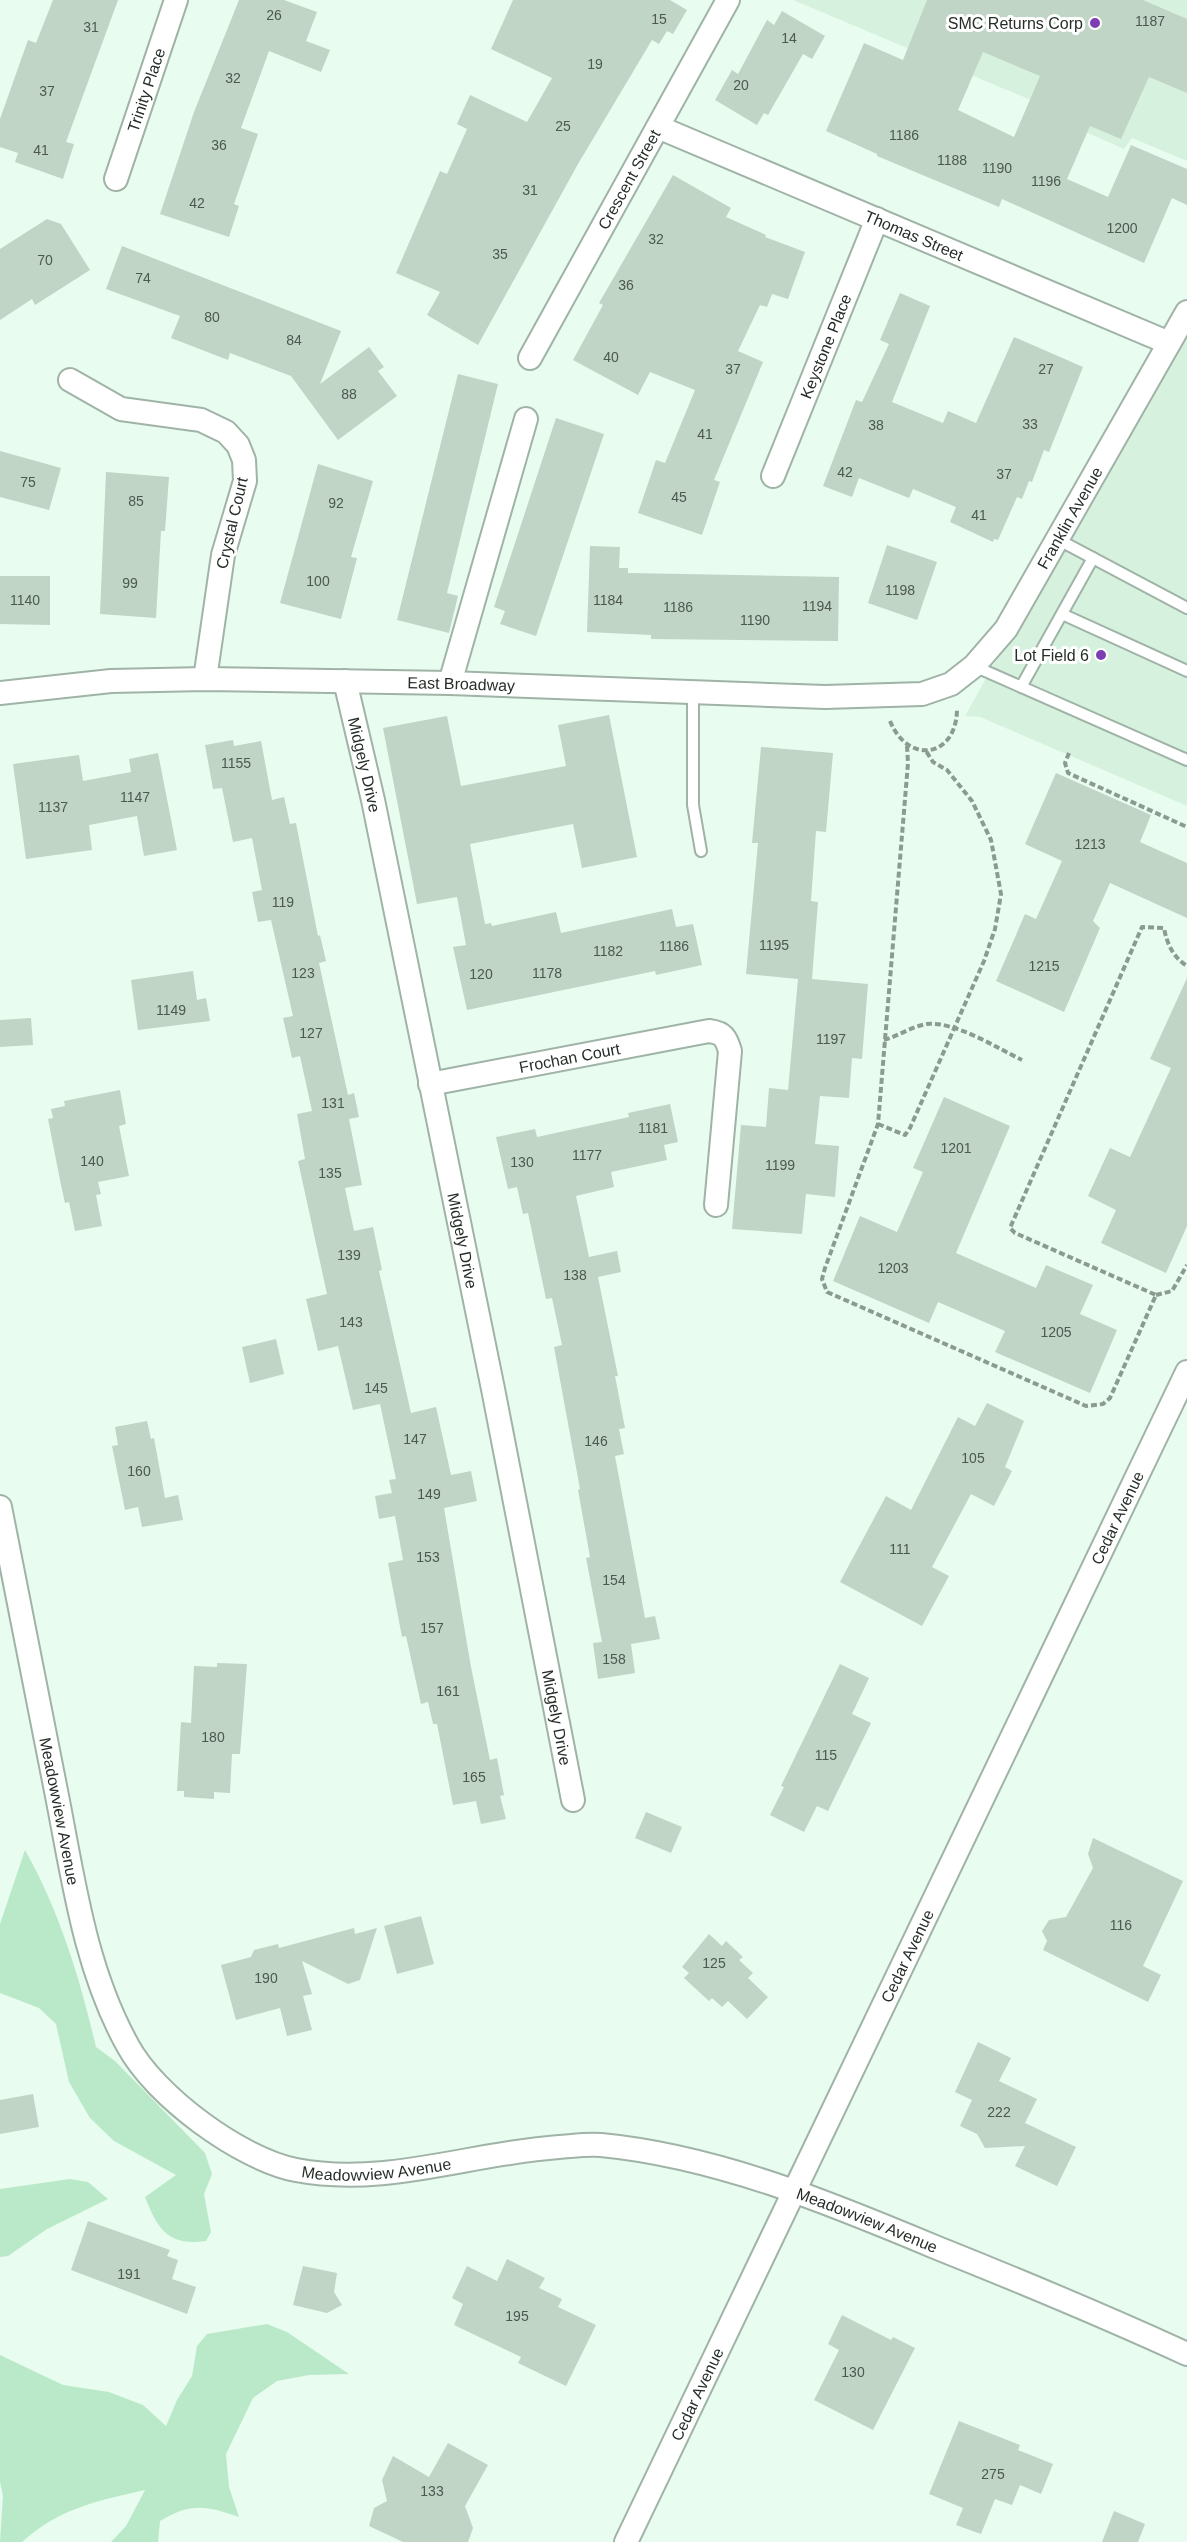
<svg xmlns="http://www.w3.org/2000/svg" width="1187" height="2542" font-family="Arial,sans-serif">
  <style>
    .built { fill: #d6f2df }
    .green { fill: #bae9c9 }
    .building { fill: #c0d5c6; fill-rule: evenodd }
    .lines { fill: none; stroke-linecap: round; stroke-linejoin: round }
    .service-casing { stroke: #9fb3a6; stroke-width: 14 }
    .minor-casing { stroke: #9fb3a6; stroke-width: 26 }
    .path { stroke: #8c9b91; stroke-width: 4; stroke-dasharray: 6 3; stroke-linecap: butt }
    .service { stroke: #fff; stroke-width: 10 }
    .minor { stroke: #fff; stroke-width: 22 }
    .poi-dot { fill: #7d3eb3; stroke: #fff; stroke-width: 2 }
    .labels { text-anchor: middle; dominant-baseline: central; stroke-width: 6; stroke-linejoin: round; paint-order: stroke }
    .number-label { font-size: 14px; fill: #4c5850 }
    .poi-label { font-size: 16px; fill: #262e28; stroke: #fff; text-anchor: end }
    .street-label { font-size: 16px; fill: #262e28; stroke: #fff }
  </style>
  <rect width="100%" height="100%" fill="#e8fdef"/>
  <!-- built -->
  <g class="built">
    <polygon points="793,0 1187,0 1187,161 1132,138 1124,149 1081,130 1083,122"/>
    <polygon points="1187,316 1187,806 980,717 965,716"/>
  </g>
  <!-- green -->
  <g class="green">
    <path d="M25,1850C60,1912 80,1979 96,2047L115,2061L205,2153L212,2174L204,2194L211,2232L206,2241C168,2246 158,2230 145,2197L176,2175L114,2141L90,2118L69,2082L56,2024L39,2008L0,1993V1924Z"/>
    <polygon points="70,2179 88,2182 108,2199 47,2229 8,2256 0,2257 0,2189"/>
    <path d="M267,2324L287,2332L349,2374L309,2375L277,2381L253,2398L226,2454L229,2487L239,2517C207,2506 191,2502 160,2521L158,2542H111L126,2526L145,2490C97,2501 60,2508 22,2542H0L3,2496L0,2482V2355L63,2385L109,2392L143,2405L166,2426L177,2400L192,2376L197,2346L207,2334Z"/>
  </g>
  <!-- building -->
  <g class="building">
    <polygon points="53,0 118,0 66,142 74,144 63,179 15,162 18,153 0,147 0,119 28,40 36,43"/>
    <polygon points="239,0 284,0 317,12 306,41 330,50 321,72 269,51 241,128 258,134 234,204 239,206 229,237 160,214 194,112"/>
    <polygon points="513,0 670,0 687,10 673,34 667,31 659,44 652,40 578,164 478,345 427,315 440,292 396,273 440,171 447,174 467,129 457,124 470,95 527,122 552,78 491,49"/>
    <path d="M927,0H1143L1187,19V93L1149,77L1121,139L1090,126L1067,179L1108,197L1131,145L1187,169V205L1172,198L1144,263L1002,199L999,207L877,156V154L826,131L864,43L903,60ZM983,52L1040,76L1014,137L958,110Z"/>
    <polygon points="782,11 825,36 812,59 803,54 768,115 764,113 757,125 715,100 732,70 738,74 767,20 774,25"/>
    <polygon points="673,175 731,208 726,217 766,235 765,237 805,252 788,299 772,294 767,307 760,305 738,351 763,362 714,480 720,482 702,535 638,513 656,460 665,463 695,390 650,372 638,395 573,360 603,305 599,303"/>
    <polygon points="47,219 61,224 90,270 35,305 32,299 0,320 0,249"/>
    <polygon points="122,246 341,331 320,384 369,347 384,367 378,371 397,396 338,440 291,376 230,353 228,360 171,338 180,316 106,289"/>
    <polygon points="900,293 930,306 892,402 943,423 948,411 976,423 1014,337 1083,367 1049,452 1044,450 1032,482 1029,481 1022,499 1017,497 998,540 994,539 993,542 950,522 956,507 913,489 909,498 859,478 852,497 823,486 856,400 862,402 889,344 880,340"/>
    <polygon points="458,374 498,384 447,593 458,596 449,633 397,620"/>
    <polygon points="556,418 604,434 536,636 500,624 505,611 494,607"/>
    <polygon points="0,451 61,468 49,510 0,497"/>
    <polygon points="318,464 373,481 351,557 357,558 341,619 280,603"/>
    <polygon points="106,472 169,477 165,531 161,531 156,618 100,614"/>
    <polygon points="887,545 937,562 917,620 868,603"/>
    <polygon points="590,546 620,547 619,568 628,568 628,573 839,577 838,641 651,639 651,635 587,632"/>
    <polygon points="0,576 50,576 50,625 0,624"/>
    <polygon points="609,715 637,857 582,868 573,824 470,844 485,924 491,923 492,926 556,912 561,933 672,909 676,927 693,924 702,965 656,975 655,971 467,1010 453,947 466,945 457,897 417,904 383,728 447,716 461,786 566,766 558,725"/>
    <polygon points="233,740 234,746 261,741 272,800 284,797 290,824 296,823 318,936 320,935 326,961 319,963 348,1095 354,1093 359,1117 349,1119 362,1185 345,1188 354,1231 373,1227 382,1270 379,1271 411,1413 436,1407 451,1475 471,1471 477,1501 444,1508 471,1667 490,1760 497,1758 504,1795 500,1796 506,1819 481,1824 476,1801 453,1805 437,1724 433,1724 428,1702 421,1704 406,1636 402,1637 388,1563 403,1560 395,1516 379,1519 375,1496 392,1493 389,1480 396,1479 380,1404 353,1410 338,1346 318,1351 306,1299 327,1294 298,1161 305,1159 297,1114 312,1111 300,1056 292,1058 283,1018 293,1016 271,920 258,922 252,892 262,890 252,838 233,842 222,788 213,789 205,745"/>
    <polygon points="761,747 833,753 826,832 816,831 811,901 818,902 812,979 868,984 862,1059 852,1058 849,1098 820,1096 815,1144 839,1146 835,1197 806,1194 802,1234 732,1229 741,1125 766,1127 769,1088 788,1090 798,979 746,974 758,843 752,843"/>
    <polygon points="158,753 177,850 144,856 137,816 89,825 92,850 26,859 13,764 79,755 83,781 131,772 129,759"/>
    <polygon points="1056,773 1151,815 1140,842 1187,863 1187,918 1110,883 1093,921 1100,928 1064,1012 996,981 1025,914 1036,919 1062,861 1025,844"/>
    <polygon points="193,971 197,1000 206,998 210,1021 138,1030 131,980"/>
    <polygon points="1187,978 1187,1226 1166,1273 1101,1243 1116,1210 1088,1196 1110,1148 1130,1157 1171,1068 1150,1059"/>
    <polygon points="31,1018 33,1045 0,1047 0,1020"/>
    <polygon points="120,1090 126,1124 119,1126 129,1176 98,1182 101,1194 96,1195 102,1226 75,1231 69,1202 65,1203 61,1185 48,1119 53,1118 51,1109 65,1106 64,1101"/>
    <polygon points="944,1097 1010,1126 956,1253 1036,1288 1046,1265 1093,1285 1080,1314 1117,1330 1090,1393 995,1352 1005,1331 938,1302 929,1323 833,1281 860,1216 897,1232 923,1172 913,1168"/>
    <polygon points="670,1104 678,1142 664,1145 667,1160 611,1172 614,1187 576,1196 589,1257 617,1251 621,1272 598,1277 618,1376 615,1376 625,1428 619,1429 624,1454 615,1456 645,1618 655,1616 660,1639 631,1644 635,1673 598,1679 593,1643 602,1642 586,1558 590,1557 578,1490 580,1489 554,1347 562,1345 552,1298 546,1299 528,1213 523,1214 517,1187 508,1189 496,1137 535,1129 537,1137 629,1117 628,1113"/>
    <polygon points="276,1339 284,1374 250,1383 242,1347"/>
    <polygon points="987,1403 1024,1421 1005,1467 1012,1471 994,1506 971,1494 932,1567 949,1576 922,1626 840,1582 886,1496 911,1510 958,1417 975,1426"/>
    <polygon points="147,1421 151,1439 154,1438 165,1498 178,1495 183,1520 142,1527 138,1507 125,1510 112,1446 118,1445 115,1427"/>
    <polygon points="217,1663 247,1664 240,1754 232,1754 230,1793 214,1792 214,1799 184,1797 184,1791 177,1791 181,1722 191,1723 194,1666 217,1667"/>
    <polygon points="840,1664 869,1678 852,1714 871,1723 828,1811 817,1806 804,1832 770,1815 784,1787 781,1786"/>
    <polygon points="646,1812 682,1827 671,1853 635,1838"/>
    <polygon points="1093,1838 1183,1881 1143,1966 1161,1975 1148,2002 1043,1950 1047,1941 1042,1931 1049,1920 1066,1917 1093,1868 1088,1854"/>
    <polygon points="421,1916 434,1964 397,1974 384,1926"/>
    <polygon points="354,1928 355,1934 377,1928 360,1980 348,1984 302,1961 312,1994 303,1996 312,2030 287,2036 280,2008 236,2020 221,1965 251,1957 254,1950 278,1944 279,1948"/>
    <polygon points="709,1934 722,1946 726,1941 743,1957 739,1960 753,1973 748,1978 768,1997 747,2019 728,2001 722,2007 712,1998 709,2001 684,1978 689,1973 682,1967"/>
    <polygon points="978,2042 1011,2058 999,2081 1037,2099 1025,2123 1076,2147 1057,2186 1015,2166 1025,2146 985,2148 977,2134 960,2126 972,2100 955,2092"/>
    <polygon points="33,2094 39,2127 0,2134 0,2100"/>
    <polygon points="88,2221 170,2250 167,2256 178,2260 172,2279 196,2287 187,2314 71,2270"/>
    <polygon points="507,2259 545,2278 539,2288 562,2299 558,2307 596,2325 566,2386 518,2363 521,2357 454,2325 463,2304 452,2298 467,2266 497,2281"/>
    <polygon points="303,2266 337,2273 334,2292 342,2305 327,2313 293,2305"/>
    <polygon points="842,2315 891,2340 893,2337 915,2348 873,2430 814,2400 839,2350 828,2344"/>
    <polygon points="959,2421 1020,2445 1018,2450 1053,2464 1041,2494 1020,2485 1012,2505 995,2499 981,2534 956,2525 963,2508 929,2494"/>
    <polygon points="448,2443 488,2465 465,2506 473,2528 468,2542 403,2542 369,2526 374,2508 387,2501 382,2480 393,2456 429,2477"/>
    <polygon points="1114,2511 1145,2524 1138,2542 1102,2542"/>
  </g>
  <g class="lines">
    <!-- service casing -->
    <g class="service-casing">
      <g id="service">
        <polyline points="1057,539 1187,608"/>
        <polyline points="1062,614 1187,671"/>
        <polyline points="974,666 1187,760"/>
        <polyline points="1021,687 1093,558"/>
        <polyline points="693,694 693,805 701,851"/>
      </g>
    </g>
    <!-- minor casing -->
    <g class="minor-casing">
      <g id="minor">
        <path id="s1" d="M658,127L1169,343"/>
        <path id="s2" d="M116,179L176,0"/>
        <path id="s3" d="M530,358L728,0"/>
        <polyline points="70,380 121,409 201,420 226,432 238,445 244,460 245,481 223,555 205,679"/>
        <path id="s4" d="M773,476L877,219"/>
        <path id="s5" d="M345,681L373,800L493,1389L573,1800"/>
        <polyline points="450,683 526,419"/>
        <path id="s6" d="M0,693L111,681L205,679L450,683L825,697L922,694L951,684L974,666L1006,629L1187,312"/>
        <path id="s7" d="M430,1084L709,1031C724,1033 726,1038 730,1051L716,1205"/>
        <path id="s8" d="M0,1507C19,1605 38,1703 58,1801C74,1884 86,1971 128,2046C155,2096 240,2159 296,2170C385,2187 471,2153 559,2147C573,2146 587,2144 601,2145C716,2156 830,2203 935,2247C1020,2281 1104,2316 1187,2354"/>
        <path id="s9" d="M626,2542L1187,1372"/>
      </g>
    </g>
    <!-- path -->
    <g class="path">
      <path d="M890,721C908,765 956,758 957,710"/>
      <path d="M907,746L908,763L878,1124L825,1268L822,1279L827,1292L1086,1406L1103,1404L1110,1398L1156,1295L1015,1233L1010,1228L1142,927L1164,928C1167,944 1173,957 1187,966"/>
      <polyline points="1069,753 1065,763 1068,773 1187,827"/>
      <path d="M884,1040C898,1036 913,1026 927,1024C955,1021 997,1048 1022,1060"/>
      <polyline points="878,1124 905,1135 910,1128 984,961 995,929 1001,894 991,840 972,801 947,770 933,762 926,751"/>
      <polyline points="1156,1295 1172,1291 1187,1265"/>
    </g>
    <!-- service -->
    <use href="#service" class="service"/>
    <!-- minor -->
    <use href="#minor" class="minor"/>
  </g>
  <!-- markers -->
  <g class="poi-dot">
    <circle cx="1095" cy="23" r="6"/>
    <circle cx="1101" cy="655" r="6"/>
  </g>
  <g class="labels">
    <!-- number labels -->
    <g class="number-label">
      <text x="274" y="15">26</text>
      <text x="659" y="19">15</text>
      <text x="1150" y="21">1187</text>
      <text x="91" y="27">31</text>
      <text x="789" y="38">14</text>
      <text x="595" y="64">19</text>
      <text x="233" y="78">32</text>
      <text x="741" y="85">20</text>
      <text x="47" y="91">37</text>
      <text x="563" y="126">25</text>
      <text x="904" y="135">1186</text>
      <text x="219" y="145">36</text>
      <text x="41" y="150">41</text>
      <text x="952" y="160">1188</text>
      <text x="997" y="168">1190</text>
      <text x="1046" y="181">1196</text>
      <text x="530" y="190">31</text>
      <text x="197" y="203">42</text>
      <text x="1122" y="228">1200</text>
      <text x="656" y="239">32</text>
      <text x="500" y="254">35</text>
      <text x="45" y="260">70</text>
      <text x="143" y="278">74</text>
      <text x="626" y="285">36</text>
      <text x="212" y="317">80</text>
      <text x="294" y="340">84</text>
      <text x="611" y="357">40</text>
      <text x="733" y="369">37</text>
      <text x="1046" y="369">27</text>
      <text x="349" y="394">88</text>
      <text x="1030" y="424">33</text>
      <text x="876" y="425">38</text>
      <text x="705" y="434">41</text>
      <text x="845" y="472">42</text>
      <text x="1004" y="474">37</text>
      <text x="28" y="482">75</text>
      <text x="679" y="497">45</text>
      <text x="136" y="501">85</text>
      <text x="336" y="503">92</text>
      <text x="979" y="515">41</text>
      <text x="318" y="581">100</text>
      <text x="130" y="583">99</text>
      <text x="900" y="590">1198</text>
      <text x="25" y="600">1140</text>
      <text x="608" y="600">1184</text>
      <text x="817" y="606">1194</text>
      <text x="678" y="607">1186</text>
      <text x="755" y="620">1190</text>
      <text x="236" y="763">1155</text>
      <text x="135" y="797">1147</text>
      <text x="53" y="807">1137</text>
      <text x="1090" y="844">1213</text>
      <text x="283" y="902">119</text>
      <text x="774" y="945">1195</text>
      <text x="674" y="946">1186</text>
      <text x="608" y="951">1182</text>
      <text x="1044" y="966">1215</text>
      <text x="303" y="973">123</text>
      <text x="547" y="973">1178</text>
      <text x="481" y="974">120</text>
      <text x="171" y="1010">1149</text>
      <text x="311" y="1033">127</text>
      <text x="831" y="1039">1197</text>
      <text x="333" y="1103">131</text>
      <text x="653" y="1128">1181</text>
      <text x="956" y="1148">1201</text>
      <text x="587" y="1155">1177</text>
      <text x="92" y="1161">140</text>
      <text x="522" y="1162">130</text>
      <text x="780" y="1165">1199</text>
      <text x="330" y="1173">135</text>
      <text x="349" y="1255">139</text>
      <text x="893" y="1268">1203</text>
      <text x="575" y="1275">138</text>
      <text x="351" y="1322">143</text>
      <text x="1056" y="1332">1205</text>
      <text x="376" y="1388">145</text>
      <text x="415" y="1439">147</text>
      <text x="596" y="1441">146</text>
      <text x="973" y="1458">105</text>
      <text x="139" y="1471">160</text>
      <text x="429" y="1494">149</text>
      <text x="900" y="1549">111</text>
      <text x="428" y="1557">153</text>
      <text x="614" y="1580">154</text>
      <text x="432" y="1628">157</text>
      <text x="614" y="1659">158</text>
      <text x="448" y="1691">161</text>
      <text x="213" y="1737">180</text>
      <text x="826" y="1755">115</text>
      <text x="474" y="1777">165</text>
      <text x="1121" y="1925">116</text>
      <text x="714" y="1963">125</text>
      <text x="266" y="1978">190</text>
      <text x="999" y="2112">222</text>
      <text x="129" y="2274">191</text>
      <text x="517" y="2316">195</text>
      <text x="853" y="2372">130</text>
      <text x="993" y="2474">275</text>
      <text x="432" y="2491">133</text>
    </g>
    <!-- poi labels -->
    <g class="poi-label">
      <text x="1083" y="23">SMC Returns Corp</text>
      <text x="1089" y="655">Lot Field 6</text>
    </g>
    <!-- street labels -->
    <g class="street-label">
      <text stroke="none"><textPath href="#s2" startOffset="94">Trinity Place</textPath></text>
      <text stroke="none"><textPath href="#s3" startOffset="204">Crescent Street</textPath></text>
      <text stroke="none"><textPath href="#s1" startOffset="278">Thomas Street</textPath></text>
      <text stroke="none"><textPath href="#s4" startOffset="140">Keystone Place</textPath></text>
      <text stroke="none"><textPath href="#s6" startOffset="1160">Franklin Avenue</textPath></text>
      <text transform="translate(232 523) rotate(-77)">Crystal Court</text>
      <text stroke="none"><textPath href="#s6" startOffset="462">East Broadway</textPath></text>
      <text stroke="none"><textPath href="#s5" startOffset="86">Midgely Drive</textPath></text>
      <text stroke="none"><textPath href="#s7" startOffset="142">Frochan Court</textPath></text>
      <text stroke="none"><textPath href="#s5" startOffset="572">Midgely Drive</textPath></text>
      <text stroke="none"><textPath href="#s9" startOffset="1136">Cedar Avenue</textPath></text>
      <text stroke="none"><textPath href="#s5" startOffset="1058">Midgely Drive</textPath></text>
      <text stroke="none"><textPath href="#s8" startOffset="310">Meadowview Avenue</textPath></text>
      <text stroke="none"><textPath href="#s9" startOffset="650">Cedar Avenue</textPath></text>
      <text stroke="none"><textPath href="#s8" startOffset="850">Meadowview Avenue</textPath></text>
      <text stroke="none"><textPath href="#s8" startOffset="1354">Meadowview Avenue</textPath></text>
      <text stroke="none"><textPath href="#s9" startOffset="164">Cedar Avenue</textPath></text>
    </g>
  </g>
</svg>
